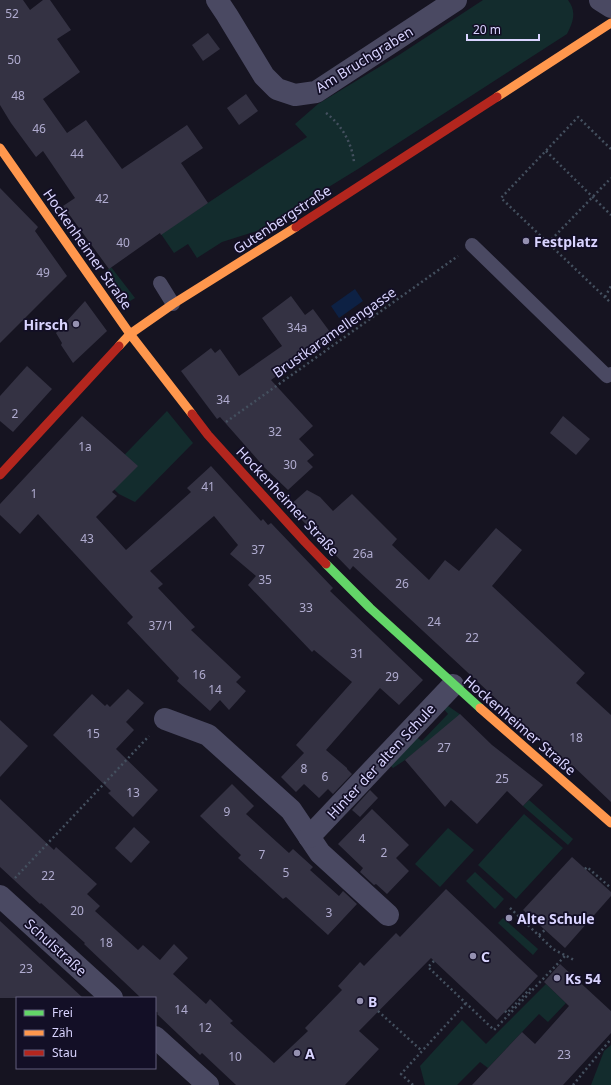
<svg xmlns="http://www.w3.org/2000/svg" width="611" height="1085" font-family="'Noto Sans',sans-serif">
  <style>
    .green { fill: #132c2d }
    .water { fill: #0d2144 }
    .building { fill: #343243 }
    .lines { fill: none; stroke-linecap: round; stroke-linejoin: round }
    .path { stroke: #44505f; stroke-width: 2.5; stroke-dasharray: 2 3; stroke-linecap: butt }
    .lane { stroke: #4a4962; stroke-width: 14 }
    .street { stroke: #4a4962; stroke-width: 22 }
    .fast { stroke: #63d668; stroke-width: 9 }
    .slow { stroke: #ff974d; stroke-width: 9 }
    .jam { stroke: #b3261e; stroke-width: 9 }
    .poi-dot { fill: #9591b1; stroke: #130f26; stroke-width: 1.5 }
    .labels { text-anchor: middle; dominant-baseline: central; stroke-width: 3.5; stroke-linejoin: round; paint-order: stroke }
    .number-label { font-size: 12px; fill: #b0acd0 }
    .street-label { font-size: 14px; fill: #d9d4ff; stroke: #130f26 }
    .poi-label { font-size: 14px; font-weight: bold; fill: #d9d4ff; stroke: #130f26; text-anchor: start }
  </style>
  <rect width="100%" height="100%" fill="#161421"/>
  <!-- green -->
  <g class="green">
    <path d="M483,0H568C577,12 573,22 567,34L358,169L257,231L222,242L197,258L188,244L174,253L161,234L307,137L295,124L318,104L399,55Z"/>
    <polygon points="111,267 135,298 130,301 106,271"/>
    <polygon points="167,411 193,443 135,502 119,494 102,478"/>
    <polygon points="448,706 461,715 405,760 393,768 391,766 416,737 422,741 448,714 443,708"/>
    <polygon points="529,800 573,839 568,845 523,806"/>
    <polygon points="524,814 563,848 516,899 478,865"/>
    <polygon points="448,828 474,850 440,887 415,864"/>
    <polygon points="475,872 504,899 495,909 466,881"/>
    <polygon points="503,918 538,949 533,955 498,923"/>
    <polygon points="546,984 566,1003 548,1022 539,1014 488,1068 480,1062 457,1085 425,1085 420,1066 462,1020 486,1044"/>
    <polygon points="611,1045 611,1085 591,1085 604,1051"/>
  </g>
  <!-- water -->
  <polygon class="water" points="355,289 363,301 339,318 331,306"/>
  <!-- building -->
  <g class="building">
    <polygon points="0,0 23,0 30,10 43,0 50,0 71,30 57,39 80,72 43,99 67,133 86,120 122,169 187,125 203,148 181,163 208,203 161,235 160,233 109,269 63,206 75,198 43,151 36,157 11,123 0,105"/>
    <polygon points="208,33 220,49 203,61 192,45"/>
    <polygon points="246,94 258,111 239,125 227,108"/>
    <polygon points="0,188 38,227 35,231 67,276 0,343"/>
    <polygon points="291,296 305,315 313,309 333,336 271,380 313,426 299,439 314,455 307,461 313,467 288,490 265,468 220,417 217,419 181,371 211,348 215,353 220,349 239,376 282,346 262,318"/>
    <polygon points="85,301 107,331 73,363 61,345 62,343 56,333"/>
    <polygon points="27,366 52,389 13,432 0,421 0,396"/>
    <polygon points="82,416 138,466 112,492 117,496 96,517 126,550 191,492 187,488 211,466 261,521 263,519 268,525 271,523 333,588 330,591 423,680 399,705 380,688 326,750 347,768 347,769 352,774 333,794 328,789 319,798 304,784 296,792 281,777 304,753 296,745 352,682 314,650 312,652 248,585 256,576 230,554 238,545 214,516 150,571 163,584 158,588 195,627 191,630 241,677 236,682 246,691 229,710 220,700 210,711 177,681 179,678 127,623 133,617 38,514 20,534 0,515 0,504"/>
    <polygon points="563,416 590,439 576,455 550,433"/>
    <polygon points="307,490 320,497 333,511 352,494 397,539 392,545 429,580 445,560 459,571 496,528 522,550 492,586 585,673 576,683 611,715 611,802 572,765 570,767 564,762 353,566 350,570 314,533 289,506"/>
    <polygon points="128,689 144,703 126,722 134,730 116,749 158,790 133,817 108,793 111,791 53,735 92,694 105,706 107,704 110,707"/>
    <polygon points="460,714 492,745 543,785 523,806 507,791 477,824 451,800 445,807 405,760"/>
    <polygon points="0,720 28,746 0,777"/>
    <polygon points="232,784 254,806 246,814 289,853 293,849 313,867 310,870 339,896 343,891 357,904 328,935 286,897 283,899 238,858 241,855 200,816"/>
    <polygon points="370,790 378,798 360,817 352,810"/>
    <polygon points="0,799 54,850 56,847 97,884 87,894 100,906 95,911 138,950 143,945 160,960 174,944 188,958 173,974 206,1004 210,999 233,1021 230,1023 274,1063 308,1031 305,1028 342,990 338,986 360,962 364,966 396,933 400,937 446,889 538,976 497,1020 431,958 359,1031 379,1049 345,1085 236,1085 202,1053 200,1055 157,1014 158,1013 155,1011 155,998 141,998 84,944 85,943 41,903 40,904 0,867"/>
    <polygon points="372,809 409,845 396,858 409,871 387,894 376,884 374,885 360,872 363,868 338,844"/>
    <polygon points="134,827 150,842 131,863 115,848"/>
    <polygon points="572,857 611,892 611,896 565,948 523,910"/>
    <polygon points="0,921 27,946 83,998 0,998"/>
    <polygon points="560,964 611,1011 611,1033 563,1085 472,1085 522,1032 535,1044 569,1006 544,982"/>
  </g>
  <g class="lines">
    <!-- path -->
    <g class="path">
      <path d="M326,113C341,124 352,143 354,162"/>
      <polyline points="611,149 578,117 501,198 611,303"/>
      <polyline points="546,151 611,215"/>
      <polyline points="548,243 611,178"/>
      <polyline points="605,297 611,286"/>
      <polyline points="226,422 458,256"/>
      <polyline points="585,869 587,867 611,888"/>
      <polyline points="15,878 149,736"/>
      <polyline points="510,908 553,949 574,960"/>
      <polyline points="539,935 545,930"/>
      <polyline points="434,961 428,967 494,1030 565,956"/>
      <polyline points="378,1011 422,1051"/>
      <polyline points="505,1011 507,1013 531,988 533,989"/>
      <polyline points="413,1085 401,1074 466,1003"/>
      <polyline points="573,1085 611,1039"/>
    </g>
    <!-- lane -->
    <g class="lane">
      <polyline points="472,245 607,376 611,374"/>
      <polyline points="160,283 173,304"/>
    </g>
    <!-- street -->
    <g class="street">
      <polyline points="217,0 227,15 264,76 277,89 295,95 316,92 456,0"/>
      <polyline points="600,0 611,7"/>
      <polyline points="165,719 208,735 291,810 320,853 388,915"/>
      <polyline points="309,837 453,685"/>
      <polyline points="0,896 112,998"/>
      <polyline points="155,1037 208,1085"/>
    </g>
    <!-- fast -->
    <polyline class="fast" points="326,564 370,608 480,708"/>
    <!-- slow -->
    <g class="slow">
      <polyline points="497,97 611,23"/>
      <polyline points="0,148 130,334 192,414"/>
      <polyline points="119,346 130,334 173,304 296,227"/>
      <polyline points="480,708 611,823"/>
    </g>
    <!-- jam -->
    <g class="jam">
      <polyline points="296,227 497,97"/>
      <polyline points="192,414 208,435 305,542 326,564"/>
      <polyline points="0,475 119,346"/>
    </g>
  </g>
  <!-- markers -->
  <g class="poi-dot">
    <circle cx="526" cy="241" r="4"/>
    <circle cx="76" cy="324" r="4"/>
    <circle cx="509" cy="918" r="4"/>
    <circle cx="473" cy="956" r="4"/>
    <circle cx="557" cy="978" r="4"/>
    <circle cx="360" cy="1001" r="4"/>
    <circle cx="297" cy="1053" r="4"/>
  </g>
  <g class="labels">
    <!-- number labels -->
    <g class="number-label">
      <text x="12" y="13">52</text>
      <text x="14" y="59">50</text>
      <text x="18" y="95">48</text>
      <text x="39" y="128">46</text>
      <text x="77" y="153">44</text>
      <text x="102" y="198">42</text>
      <text x="123" y="242">40</text>
      <text x="43" y="272">49</text>
      <text x="297" y="327">34a</text>
      <text x="223" y="399">34</text>
      <text x="15" y="413">2</text>
      <text x="275" y="431">32</text>
      <text x="85" y="446">1a</text>
      <text x="290" y="464">30</text>
      <text x="208" y="486">41</text>
      <text x="34" y="493">1</text>
      <text x="87" y="538">43</text>
      <text x="258" y="549">37</text>
      <text x="363" y="553">26a</text>
      <text x="265" y="579">35</text>
      <text x="402" y="583">26</text>
      <text x="306" y="607">33</text>
      <text x="434" y="621">24</text>
      <text x="161" y="625">37/1</text>
      <text x="472" y="637">22</text>
      <text x="357" y="653">31</text>
      <text x="199" y="674">16</text>
      <text x="392" y="676">29</text>
      <text x="215" y="689">14</text>
      <text x="93" y="733">15</text>
      <text x="576" y="737">18</text>
      <text x="444" y="747">27</text>
      <text x="304" y="768">8</text>
      <text x="325" y="776">6</text>
      <text x="502" y="778">25</text>
      <text x="133" y="792">13</text>
      <text x="227" y="811">9</text>
      <text x="362" y="838">4</text>
      <text x="384" y="852">2</text>
      <text x="262" y="854">7</text>
      <text x="286" y="872">5</text>
      <text x="48" y="875">22</text>
      <text x="77" y="910">20</text>
      <text x="329" y="912">3</text>
      <text x="106" y="942">18</text>
      <text x="26" y="968">23</text>
      <text x="181" y="1009">14</text>
      <text x="205" y="1027">12</text>
      <text x="564" y="1054">23</text>
      <text x="235" y="1056">10</text>
    </g>
    <!-- street labels -->
    <g class="street-label">
      <text transform="translate(364 59) rotate(-32)">Am Bruchgraben</text>
      <text transform="translate(282 219) rotate(-33)">Gutenbergstraße</text>
      <text transform="translate(88 249) rotate(55)">Hockenheimer Straße</text>
      <text transform="translate(334 332) rotate(-35)">Brustkaramellengasse</text>
      <text transform="translate(288 501) rotate(47)">Hockenheimer Straße</text>
      <text transform="translate(520 725) rotate(41)">Hockenheimer Straße</text>
      <text transform="translate(381 761) rotate(-47)">Hinter der alten Schule</text>
      <text transform="translate(56 947) rotate(42)">Schulstraße</text>
    </g>
    <!-- poi labels -->
    <g class="poi-label">
      <text x="534" y="241">Festplatz</text>
      <text x="68" y="324" text-anchor="end">Hirsch</text>
      <text x="517" y="918">Alte Schule</text>
      <text x="481" y="956">C</text>
      <text x="565" y="978">Ks 54</text>
      <text x="368" y="1001">B</text>
      <text x="305" y="1053">A</text>
    </g>
  </g>
  <!-- legend -->
  <rect x="16" y="997" width="140" height="72" fill="#130f26" stroke="#625e7d"/>
  <rect x="24" y="1010" width="20" height="6" fill="#63d668" stroke="#625e7d"/>
  <text x="52" y="1017" font-size="12" fill="#d9d4ff">Frei</text>
  <rect x="24" y="1030" width="20" height="6" fill="#ff974d" stroke="#625e7d"/>
  <text x="52" y="1037" font-size="12" fill="#d9d4ff">Zäh</text>
  <rect x="24" y="1050" width="20" height="6" fill="#b3261e" stroke="#625e7d"/>
  <text x="52" y="1057" font-size="12" fill="#d9d4ff">Stau</text>
  <!-- scale -->
  <path d="M467 34v6h72v-6" fill="none" stroke="#d9d4ff" stroke-width="2"/>
  <text x="473" y="34" font-size="12" fill="#d9d4ff" stroke="#130f26" stroke-width="3" paint-order="stroke">20 m</text>
</svg>
